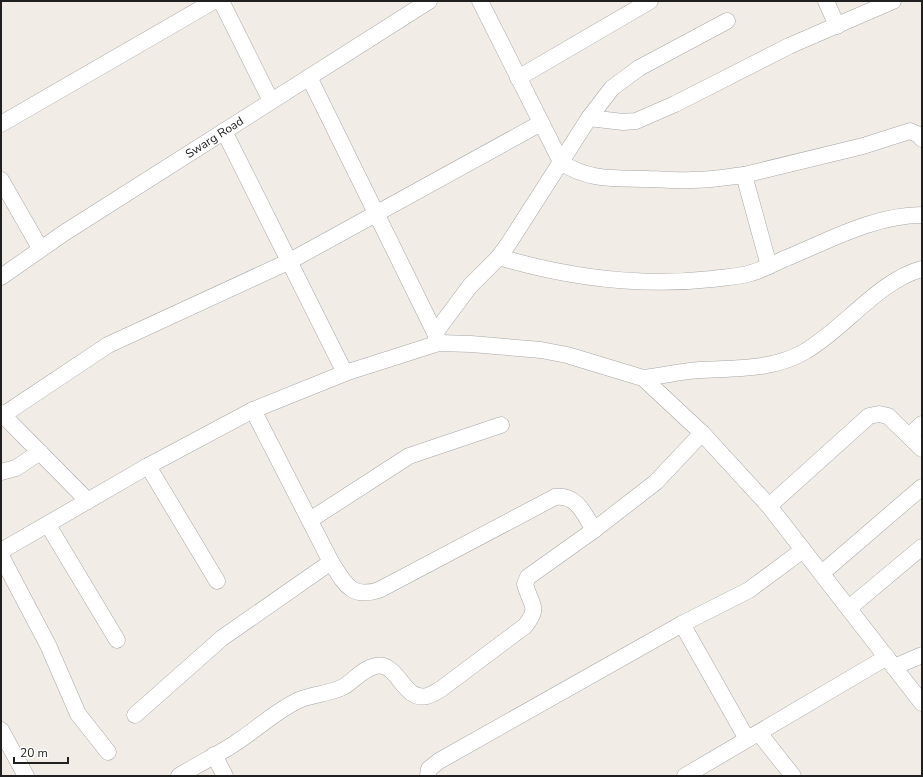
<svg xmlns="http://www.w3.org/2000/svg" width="923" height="777" font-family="'Nunito Sans',sans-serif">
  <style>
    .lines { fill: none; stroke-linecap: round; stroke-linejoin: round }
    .minor-casing { stroke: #a7a7a7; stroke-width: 17 }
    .minor { stroke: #fff; stroke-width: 16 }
    .labels { text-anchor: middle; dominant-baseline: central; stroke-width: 4; stroke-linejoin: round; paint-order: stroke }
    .street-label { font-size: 12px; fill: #202020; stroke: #fff }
  </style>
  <rect width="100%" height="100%" fill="#f1ede6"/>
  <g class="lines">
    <!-- minor casing -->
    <g class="minor-casing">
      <g id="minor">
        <polyline points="221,1 271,101"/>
        <path d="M480,1L561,162C587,181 618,178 649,179C664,179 678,181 692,180C710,180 727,177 744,175L863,146L910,131L919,135L922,139"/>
        <polyline points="826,1 837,26"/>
        <polyline points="309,77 439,341"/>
        <polyline points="518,78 650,1"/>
        <polyline points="589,118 623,122 636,121 675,104 789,46 893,1"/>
        <polyline points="1,124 214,1"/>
        <polyline points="224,131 345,373"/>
        <polyline points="744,175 769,266"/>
        <polyline points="1,180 40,248"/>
        <path d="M499,257C567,277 641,287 712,279C725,277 738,277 751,273C762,270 773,264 784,259C828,241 874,215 922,215"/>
        <path id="s1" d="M1,277L64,233L429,1"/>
        <polyline points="435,333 470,286 499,257 509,243 589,118 612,88 639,68 727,21"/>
        <path d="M643,378C662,376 681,371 700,370C735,368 773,370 804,352C843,330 879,280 922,269"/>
        <path d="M253,410L331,562C345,584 351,599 379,590L555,497C577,494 584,514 594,530"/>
        <polyline points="1,413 88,501"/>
        <polyline points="3,415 108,345 290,261 541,123"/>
        <polyline points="909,436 922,424"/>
        <polyline points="148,466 217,581"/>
        <polyline points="1,472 16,468 40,452"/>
        <polyline points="769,506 869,416 879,414 888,416 922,449"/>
        <polyline points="310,520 409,456 501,425"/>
        <polyline points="48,525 117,640"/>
        <polyline points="1,551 148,466 253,410 345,373 439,343 471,344 541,350 567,355 643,378 702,433 769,506 922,703"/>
        <polyline points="1,556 48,645 78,714 108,752"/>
        <polyline points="822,573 922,487"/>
        <polyline points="849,608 922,547"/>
        <polyline points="682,624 749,590 803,550"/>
        <polyline points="894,667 922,655"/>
        <polyline points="135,715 222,638 331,562"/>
        <polyline points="1,730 26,776"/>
        <polyline points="759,733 793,776"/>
        <polyline points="214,755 225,776"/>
        <path d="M179,776C198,764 218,755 237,742C257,729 277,710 299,700C313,694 329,694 343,687C354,681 363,668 376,666C398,661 403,702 427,696C432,695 437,691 441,689L525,626C541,606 530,605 525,584L528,577L594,530L656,482L702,433"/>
        <polyline points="428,776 429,769 439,761 682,624 747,739"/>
        <polyline points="685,776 887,657"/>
      </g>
    </g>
    <!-- minor -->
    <use href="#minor" class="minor"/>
  </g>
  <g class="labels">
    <!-- street labels -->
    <g class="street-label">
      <text stroke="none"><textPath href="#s1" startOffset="255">Swarg Road</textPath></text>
    </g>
  </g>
  <!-- border -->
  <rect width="923" height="777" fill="none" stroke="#202020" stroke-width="4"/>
  <!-- scale -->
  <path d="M14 757v6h54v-6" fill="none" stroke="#202020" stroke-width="2"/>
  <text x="20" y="757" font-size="12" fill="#202020" stroke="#ffffff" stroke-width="3" paint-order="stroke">20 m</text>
</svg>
